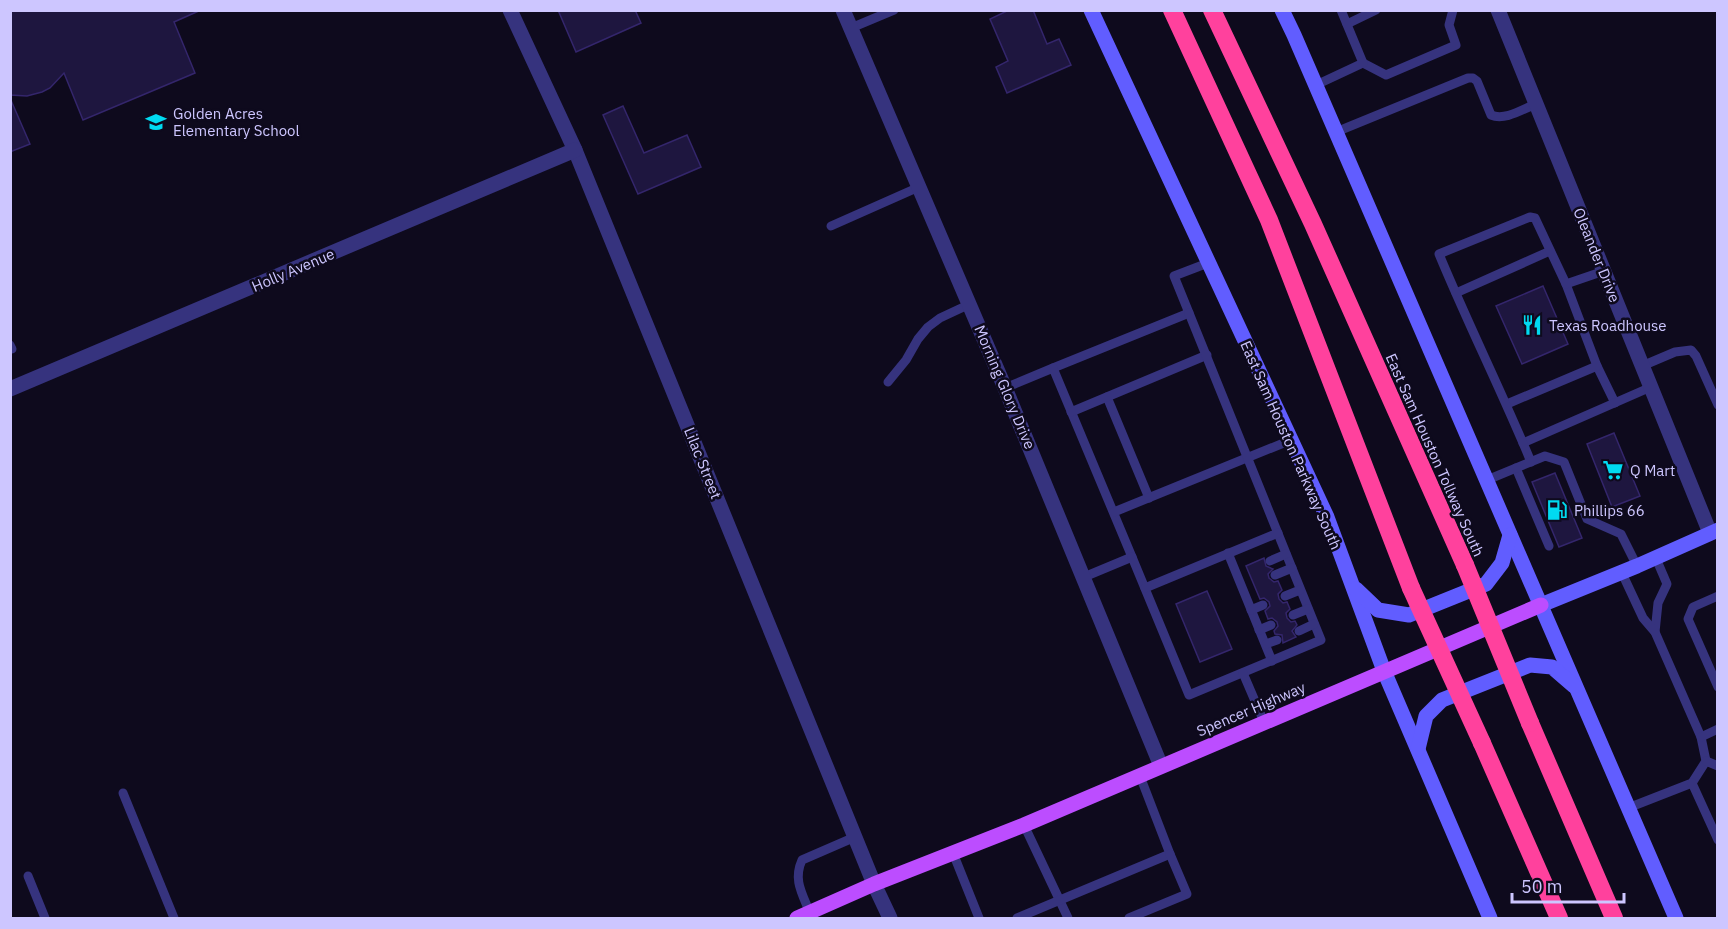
<svg xmlns="http://www.w3.org/2000/svg" width="1728" height="929" font-family="'IBM Plex Sans',sans-serif">
  <style>
    .building { fill: #1e163f; stroke: #34266c; stroke-width: 1.5 }
    .lines { fill: none; stroke-linecap: round; stroke-linejoin: round }
    .service { stroke: #36337e; stroke-width: 9 }
    .minor { stroke: #36337e; stroke-width: 15 }
    .secondary { stroke: #615dff; stroke-width: 15 }
    .primary { stroke: #bc4dff; stroke-width: 15 }
    .motorway { stroke: #ff419d; stroke-width: 18 }
    .motorway-bridge { stroke: #ff419d; stroke-width: 18 }
    .labels { text-anchor: middle; dominant-baseline: central; stroke-width: 5; stroke-linejoin: round; paint-order: stroke }
    .poi-label { font-size: 15px; fill: #cdc6ff; stroke: #0e0a1d; text-anchor: start }
    .street-label { font-size: 15px; fill: #cdc6ff; stroke: #0e0a1d }
  </style>
  <rect width="100%" height="100%" fill="#0e0a1d"/>
  <!-- building -->
  <g class="building">
    <polygon points="10,10 201,10 174,22 195,73 83,120 64,73 50,88 42,92 27,96 10,95"/>
    <polygon points="558,10 635,10 641,23 576,52"/>
    <polygon points="1009,10 1033,10 1047,44 1059,39 1071,65 1007,93 996,67 1008,61 990,19"/>
    <polygon points="10,98 30,144 10,152"/>
    <polygon points="623,106 644,153 687,135 701,167 638,194 603,115"/>
    <polygon points="1543,286 1568,344 1522,364 1496,306"/>
    <polygon points="1614,433 1640,496 1612,507 1587,444"/>
    <polygon points="1555,473 1582,538 1559,547 1532,482"/>
    <polygon points="1264,558 1266,566 1273,569 1268,574 1269,578 1274,582 1278,581 1282,590 1278,594 1279,599 1283,603 1287,602 1290,609 1286,613 1287,618 1291,622 1295,621 1297,625 1292,631 1296,637 1283,643 1282,635 1275,634 1274,631 1278,626 1277,622 1272,618 1268,619 1265,611 1270,606 1269,602 1264,598 1260,599 1246,566"/>
    <polygon points="1207,591 1232,649 1200,662 1176,604"/>
  </g>
  <g class="lines">
    <!-- service -->
    <g class="service">
      <polyline points="1347,24 1376,10"/>
      <polyline points="851,28 894,10"/>
      <polyline points="1363,63 1386,75 1456,45 1449,25 1453,10"/>
      <polyline points="1316,85 1363,63 1341,10"/>
      <path d="M1336,132L1468,78H1473L1477,81L1491,115C1505,121 1523,109 1536,104"/>
      <polyline points="831,226 919,187"/>
      <polyline points="1456,293 1550,251"/>
      <polyline points="10,345 12,349 10,349"/>
      <polyline points="1597,366 1615,403"/>
      <polyline points="1642,366 1675,352 1691,350 1696,356 1718,405"/>
      <polyline points="1053,368 1189,313 1174,276 1208,263"/>
      <polyline points="888,382 906,360 918,339 928,327 940,318 970,304"/>
      <polyline points="1005,388 1053,368 1132,557 1084,577"/>
      <polyline points="1107,397 1149,498"/>
      <polyline points="1507,404 1597,366 1566,284"/>
      <polyline points="1071,412 1207,355"/>
      <polyline points="1523,443 1651,387"/>
      <path d="M1531,462C1502,392 1468,324 1439,254L1530,217L1535,218L1566,284L1604,271"/>
      <polyline points="1516,468 1549,546"/>
      <polyline points="1487,480 1545,456 1564,462 1587,519 1621,534 1637,566"/>
      <polyline points="1114,512 1291,440"/>
      <polyline points="1228,553 1272,661"/>
      <polyline points="1655,556 1667,584 1658,603 1655,632"/>
      <polyline points="1132,557 1189,695 1321,640 1189,313"/>
      <polyline points="1270,561 1286,554"/>
      <polyline points="1621,571 1643,618 1655,632 1701,737 1706,761 1692,783 1628,808"/>
      <polyline points="1275,575 1292,568"/>
      <polyline points="1145,588 1278,533"/>
      <polyline points="1285,596 1300,590"/>
      <polyline points="1718,596 1693,607 1688,619 1718,687"/>
      <polyline points="1251,610 1263,605"/>
      <polyline points="1293,615 1308,609"/>
      <polyline points="1259,630 1271,625"/>
      <polyline points="1299,631 1314,624"/>
      <polyline points="1266,644 1277,640"/>
      <polyline points="1243,673 1264,722"/>
      <polyline points="1701,737 1718,729"/>
      <polyline points="1706,761 1718,766"/>
      <polyline points="1692,783 1718,840"/>
      <polyline points="123,793 174,918"/>
      <polyline points="1024,825 1068,918"/>
      <polyline points="953,853 979,918"/>
      <polyline points="28,876 45,918"/>
      <path d="M810,913C802,893 793,880 802,860L855,837"/>
      <polyline points="1017,918 1170,854 1140,776"/>
      <polyline points="1129,918 1187,894 1170,854"/>
    </g>
    <!-- minor -->
    <g class="minor">
      <polyline points="510,10 575,150 874,884 890,918"/>
      <polyline points="843,10 1005,388 1161,766"/>
      <polyline points="1498,10 1710,533"/>
      <polyline points="10,389 575,150"/>
    </g>
    <!-- secondary -->
    <g class="secondary">
      <polyline points="1091,10 1327,517 1384,671 1490,918"/>
      <polyline points="1282,10 1294,35 1676,918"/>
      <polyline points="1356,589 1378,610 1409,615 1486,584 1502,563 1510,535"/>
      <polyline points="1541,605 1637,566 1718,530"/>
      <polyline points="1418,749 1426,716 1442,700 1530,665 1552,667 1574,686"/>
    </g>
    <!-- primary -->
    <polyline class="primary" points="797,918 874,884 1024,825 1541,605"/>
    <!-- motorway -->
    <g class="motorway">
      <polyline points="1172,10 1269,220 1411,588"/>
      <polyline points="1212,10 1313,224 1465,565"/>
      <polyline points="1530,723 1614,918"/>
      <polyline points="1482,743 1559,918"/>
    </g>
    <!-- motorway-bridge -->
    <g class="motorway-bridge">
      <polyline points="1465,565 1530,723"/>
      <polyline points="1411,588 1482,743"/>
    </g>
  </g>
  <!-- icons -->
  <defs>
    <g id="school-bare" transform="scale(1.62)"><path d="M0-5L7-2L0 1L-7-2ZM-4 1L0 2.5L4 1V4Q0 6-4 4Z" fill="#00daf1" stroke="#0e0a1d" stroke-width="2.5" paint-order="stroke"/></g>
    <g id="restaurant-bare" transform="scale(1.62)"><path d="M-5-6h1v4h1v-4h1v4h1v-4h1v5L-1.5 .5V6h-2V.5L-5-1ZM5-6V6H3V1.5H1.5Q1.5-4 5-6Z" fill="#00daf1" stroke="#0e0a1d" stroke-width="2.5" paint-order="stroke"/></g>
    <g id="supermarket-bare" transform="scale(1.62)"><path d="M-6-5.5h2.5l.6 2H6L4.5 2H-2.5L-4.4-4H-6ZM-1.5 3.2a1.3 1.3 0 1 0 .1 0ZM3 3.2a1.3 1.3 0 1 0 .1 0Z" fill="#00daf1" stroke="#0e0a1d" stroke-width="2.5" paint-order="stroke"/></g>
    <g id="fuel-bare" transform="scale(1.62)"><path d="M-5.5-6h7V0h2V4h1.3V-2.5L3-4.5l.8-.8L6-3V5H2.5V1h-1V6h-7ZM-4.2-4.7v3.2H.2V-4.7Z" fill="#00daf1" stroke="#0e0a1d" stroke-width="2.5" paint-order="stroke"/></g>
  </defs>
  <g fill-rule="evenodd">
    <use href="#school-bare" x="156" y="122"/>
    <use href="#restaurant-bare" x="1532" y="325"/>
    <use href="#supermarket-bare" x="1613" y="470"/>
    <use href="#fuel-bare" x="1557" y="510"/>
  </g>
  <g class="labels">
    <!-- poi labels -->
    <g class="poi-label">
      <text x="173" y="113">Golden Acres<tspan x="173" dy="17">Elementary School</tspan></text>
      <text x="1549" y="325">Texas Roadhouse</text>
      <text x="1630" y="470">Q Mart</text>
      <text x="1574" y="510">Phillips 66</text>
    </g>
    <!-- street labels -->
    <g class="street-label">
      <text transform="translate(1597 255) rotate(68)">Oleander Drive</text>
      <text transform="translate(293 270) rotate(-23)">Holly Avenue</text>
      <text transform="translate(1005 387) rotate(67)">Morning Glory Drive</text>
      <text transform="translate(1291 445) rotate(66)">East Sam Houston Parkway South</text>
      <text transform="translate(1435 455) rotate(66)">East Sam Houston Tollway South</text>
      <text transform="translate(703 463) rotate(68)">Lilac Street</text>
      <text transform="translate(1251 709) rotate(-23)">Spencer Highway</text>
    </g>
  </g>
  <!-- border -->
  <rect width="1728" height="929" fill="none" stroke="#cdc6ff" stroke-width="24"/>
  <!-- scale -->
  <path d="M1512 893v9h112v-9" fill="none" stroke="#cdc6ff" stroke-width="3"/>
  <text x="1521" y="893" font-size="18" fill="#cdc6ff" stroke="#0e0a1d" stroke-width="4.5" paint-order="stroke">50 m</text>
</svg>
